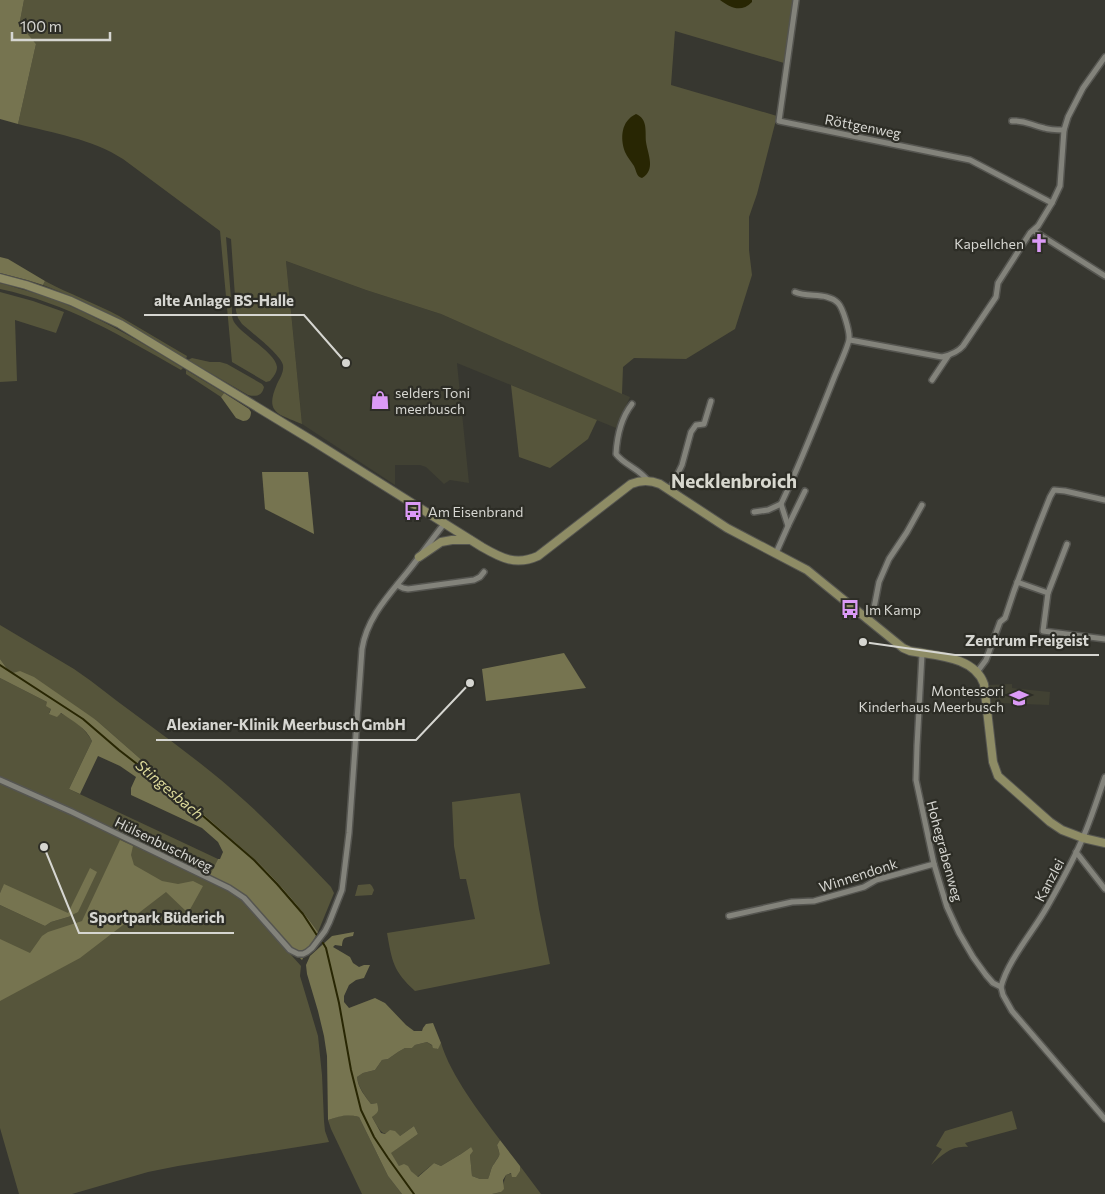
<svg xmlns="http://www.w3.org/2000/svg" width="1105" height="1194" font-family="Commissioner,sans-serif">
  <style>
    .built { fill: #414133 }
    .green { fill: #56553b }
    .forest { fill: #767450 }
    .water { fill: #282603 }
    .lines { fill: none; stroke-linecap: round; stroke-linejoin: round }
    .stream { stroke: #282603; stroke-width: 2 }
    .minor-casing { stroke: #555550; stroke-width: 8 }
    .secondary-casing { stroke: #555550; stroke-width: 10 }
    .minor { stroke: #83837b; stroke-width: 5 }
    .secondary { stroke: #8e8c65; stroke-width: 8 }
    .labels { text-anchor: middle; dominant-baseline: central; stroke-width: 4.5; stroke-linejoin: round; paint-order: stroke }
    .street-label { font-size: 14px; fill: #d6d6d1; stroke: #2d2d26 }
    .poi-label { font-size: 14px; fill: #d6d6d1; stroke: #2d2d26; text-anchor: start }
    .water-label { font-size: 15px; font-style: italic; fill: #dedb9b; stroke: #2d2d26 }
    .district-label { font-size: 19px; font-weight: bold; fill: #d8d8cf; stroke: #2d2d26 }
    .leader { fill: none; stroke: #d6d6d1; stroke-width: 2 }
    .callout-dot { fill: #d6d6d1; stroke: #2d2d26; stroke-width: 2 }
    .callout-label { font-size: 15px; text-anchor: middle; font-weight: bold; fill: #d6d6d1; stroke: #2d2d26; stroke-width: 4.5; stroke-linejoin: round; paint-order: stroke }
  </style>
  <rect width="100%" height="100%" fill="#373730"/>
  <!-- built -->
  <g class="built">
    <polygon points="286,261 366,290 441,314 630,397 616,428 457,363 469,483 450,480 444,484 426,467 420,465 395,465 395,485 302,424"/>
    <polygon points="1012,684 1012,688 1050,692 1049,705 1001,703 989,704 987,685"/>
  </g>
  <!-- green -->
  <g class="green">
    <path d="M24,0H793L784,63L675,31L671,85L777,116L757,194L749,217V250L752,275L735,329L686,359L634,358L623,367L622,394L441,314L366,290L286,261L302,424C279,414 264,414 277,384C280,378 284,372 283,365C281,355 251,332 242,324L238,318L236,311L231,239L226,237L232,311C232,315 232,319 234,322C242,335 276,353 277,367C277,373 273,377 270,381L266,382L232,362L220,231L123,159C92,139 53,133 18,124L36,44L24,31L20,21Z"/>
    <path d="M45,281C69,294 95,303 119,316C142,329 164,343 187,356L186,359L124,321L78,299L43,285Z"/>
    <path d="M0,283C24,290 48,296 70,306C109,323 146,345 183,368L181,370C123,337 67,303 0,289Z"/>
    <polygon points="0,292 33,301 64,312 56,333 15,320 17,381 0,382"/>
    <path d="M192,358L210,362H220L227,364L262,384L264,387C262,396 256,397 248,395L188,360Z"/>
    <polygon points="186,370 224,393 221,397 186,374"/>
    <polygon points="511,385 597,420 588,439 550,468 519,457"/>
    <path d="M0,625L74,669L91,681C142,721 197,757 245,801C275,828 303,858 331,887L334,893L318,932C300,907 280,884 258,862L96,720L8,670L0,659Z"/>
    <path d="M0,678L47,702L51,709L49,713C53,713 58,712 62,714C73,718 87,731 92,741L69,789L218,859L208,880L233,893L242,900L301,966L300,976L318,1036L322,1075L324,1121L325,1131L329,1142L178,1166L148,1172L72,1194H19L0,1128V905L45,926L51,922L68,917L90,869L68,914L4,885L0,893Z"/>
    <path d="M520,793L539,909L550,964L415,991C393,971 392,961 387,933L475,919L466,879H460L454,846L452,802Z"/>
    <polygon points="370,884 372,886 374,890 372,895 355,896 358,885"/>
    <path d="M427,1042L437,1049L441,1043C451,1076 480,1113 500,1140L497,1145C501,1157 500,1154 494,1164C491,1167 490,1175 488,1179H480L472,1176L470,1155L471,1147L461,1154L441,1166L434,1163L417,1177L411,1171L399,1166L390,1153L418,1134L414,1126L400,1136C380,1134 382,1134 372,1117L377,1103L371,1104C365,1096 358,1087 357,1077L363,1073L375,1070L382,1060L388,1059L398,1052L405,1048H412L415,1045Z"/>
    <path d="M1012,1111L1017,1129L965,1143L968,1147C952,1145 942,1155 931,1165L942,1149L936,1146L945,1131Z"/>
    <polygon points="351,1115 359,1117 388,1176 402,1194 362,1194 331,1129 328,1120 340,1116"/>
    <path d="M520,1166L541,1194H492L501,1192C503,1186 504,1181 506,1175L520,1171Z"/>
  </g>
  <!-- forest -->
  <g class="forest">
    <polygon points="0,0 24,0 20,21 25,31 36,44 18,124 0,119"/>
    <polygon points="0,257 8,259 45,281 43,285 27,280 0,273"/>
    <path d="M224,393L249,409L251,412C251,418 248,421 243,421L236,418L221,397Z"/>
    <polygon points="262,472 308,472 314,534 265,509"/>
    <polygon points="564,653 586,688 486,701 482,669"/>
    <path d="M0,659L8,670L13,673L20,671L34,677L96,720L258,862C280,884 300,907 318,932L302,960L288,946L246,897L236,889L210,875L218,859H220L223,852L218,842L202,828L131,795V788L136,777L120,766L98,756L80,794L69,789L92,741C86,728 73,721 61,713L57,717L49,714L51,709L46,706L47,702L0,678Z"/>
    <polygon points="120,840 133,846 131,855 134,865 162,881 178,884 193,881 203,886 188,913 166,892 80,958 0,1001 0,939 30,953 42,936 48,932 82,921"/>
    <polygon points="90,868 97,872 78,912 68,917 51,922 45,926 0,905 0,893 4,884 68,913"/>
    <path d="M354,932L353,936C345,938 343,936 342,946L335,945L333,947L350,957L353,963L359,967L364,965H370L364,978L356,980L349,985L344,996V1002L349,1008L375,998L385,1003L406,1025L414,1031H422L423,1028L426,1024L433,1023L441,1043L438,1049L433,1048L432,1045L427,1042L415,1045L412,1048H405L398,1052L388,1059L382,1060L375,1070L363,1073L357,1077C358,1088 365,1096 371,1104L377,1103C379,1111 379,1112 372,1117L381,1133L385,1134L390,1130L395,1131L400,1136L414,1126L418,1134L391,1153L399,1166L404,1164L408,1166L411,1171L418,1177L434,1163L441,1166L461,1154L471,1147L473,1151L470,1155L472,1176L480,1179H488C490,1175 491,1167 494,1164C500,1154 501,1157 497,1145L500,1140L520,1166V1171L516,1177H512L511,1173L506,1175L503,1180L504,1189L501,1192L492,1194H402L388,1176L359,1117C347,1114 340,1116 328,1120L327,1056L324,1036L318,1011L307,974L306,965L310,956L332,936Z"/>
  </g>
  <!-- water -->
  <g class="water">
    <path d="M720,0H752V2C741,13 731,8 720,0Z"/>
    <path d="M636,114C648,119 645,131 646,142C648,155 656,170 642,178C636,176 637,172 634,166C631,161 627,157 625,152C620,138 621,121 636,114Z"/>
  </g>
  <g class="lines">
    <!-- stream -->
    <g class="stream">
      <polyline points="0,665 83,719 119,750 195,809 254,860 277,884 303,914 318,937"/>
      <polyline points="323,943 326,948 339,1003 351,1070 361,1110 374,1137 388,1158 414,1194"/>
    </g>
    <!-- minor casing -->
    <g class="minor-casing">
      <g id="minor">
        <polyline points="796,0 779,121 970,160 1052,203"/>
        <path d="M1012,121C1026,120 1030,125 1044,128C1050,130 1058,130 1064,130"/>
        <polyline points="1034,231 1105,276"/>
        <path d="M850,340L942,357C950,355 958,352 963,346L996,297L998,283L1030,233L1038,226L1052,203L1060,186L1064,130L1068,117L1083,88L1105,57"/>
        <polyline points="932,380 948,356"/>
        <path d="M632,404C621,418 617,436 616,454C624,465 640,469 648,481"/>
        <polyline points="670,490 682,465 691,432 696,425 704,424 711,401"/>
        <path d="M754,512L768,510L781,504C801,462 817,421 834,378C837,370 849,345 849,339C850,332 843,308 838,303C827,292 808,298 795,292"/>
        <polyline points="788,526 805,491"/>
        <polyline points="1067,544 1048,593 1043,631 1105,639"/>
        <polyline points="776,553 788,526 781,504"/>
        <polyline points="1017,582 1048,593"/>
        <polyline points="397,585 403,588 408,589 474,580 480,577 484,572"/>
        <polyline points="867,620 874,608 879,582 889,559 907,532 922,505"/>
        <polyline points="922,654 917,746 916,780 934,864 947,907 959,933 973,957 986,975 993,983 1001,987 1003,995 1012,1011 1105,1119"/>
        <polyline points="977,672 986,660 1000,622 1005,618 1014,591 1038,527 1050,497 1054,490 1065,491 1105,500"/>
        <path d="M0,780L72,812L229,888L244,898L290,950L298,954H303L307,952L312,948L325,931L329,923L342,890L349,833L362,649C367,617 390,594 409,570C421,555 432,539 444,524"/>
        <polyline points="1076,852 1105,889"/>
        <polyline points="729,916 792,902 814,901 864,887 876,880 934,864"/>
        <path d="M1001,987C1008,960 1033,932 1047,907C1060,884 1074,860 1084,835C1092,816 1098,797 1105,777"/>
      </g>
    </g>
    <!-- secondary casing -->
    <g class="secondary-casing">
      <g id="secondary">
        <path d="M0,278L26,285L71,301L120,324L313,441L482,547C501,558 516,566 538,556L631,484C641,480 650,480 660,484L727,528L807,570L903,648L910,651C936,656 974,656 984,684L993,762L998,776L1050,822L1062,830L1083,838L1105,843"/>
        <polyline points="419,557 441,542 452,540 470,540"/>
      </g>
    </g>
    <!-- minor -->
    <use href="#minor" class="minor"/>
    <!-- secondary -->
    <use href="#secondary" class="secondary"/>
  </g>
  <!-- icons -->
  <defs>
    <g id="church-bare" transform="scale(1.5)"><path d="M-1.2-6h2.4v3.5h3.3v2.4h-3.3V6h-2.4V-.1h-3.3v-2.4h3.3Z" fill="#db9af6" stroke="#2d2d26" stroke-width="2.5" paint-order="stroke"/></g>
    <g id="shop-bare" transform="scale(1.5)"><path d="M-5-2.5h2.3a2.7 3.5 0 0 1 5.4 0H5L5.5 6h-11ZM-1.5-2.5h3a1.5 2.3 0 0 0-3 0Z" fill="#db9af6" stroke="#2d2d26" stroke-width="2.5" paint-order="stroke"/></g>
    <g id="bus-bare" transform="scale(1.5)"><path d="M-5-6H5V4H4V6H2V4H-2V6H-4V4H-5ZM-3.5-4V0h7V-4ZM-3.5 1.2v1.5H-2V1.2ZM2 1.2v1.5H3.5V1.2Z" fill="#db9af6" stroke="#2d2d26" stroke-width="2.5" paint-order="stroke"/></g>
    <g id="school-bare" transform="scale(1.5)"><path d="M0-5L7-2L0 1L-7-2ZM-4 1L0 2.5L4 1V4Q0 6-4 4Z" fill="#db9af6" stroke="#2d2d26" stroke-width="2.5" paint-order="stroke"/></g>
  </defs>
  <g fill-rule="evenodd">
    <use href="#church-bare" x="1039" y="243"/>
    <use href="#shop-bare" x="380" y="400"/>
    <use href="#bus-bare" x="413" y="511"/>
    <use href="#bus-bare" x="850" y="609"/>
    <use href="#school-bare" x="1019" y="698"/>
  </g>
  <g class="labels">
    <!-- street labels -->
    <g class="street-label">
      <text transform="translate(863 126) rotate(11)">Röttgenweg</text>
      <text transform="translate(164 844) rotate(26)">Hülsenbuschweg</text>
      <text transform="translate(945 851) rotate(75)">Hohegrabenweg</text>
      <text transform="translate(858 875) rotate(-18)">Winnendonk</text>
      <text transform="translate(1049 880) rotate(-62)">Kanzlei</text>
    </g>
    <!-- poi labels -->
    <g class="poi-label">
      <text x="1024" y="243" text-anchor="end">Kapellchen</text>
      <text x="395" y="392">selders Toni<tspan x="395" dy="16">meerbusch</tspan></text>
      <text x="428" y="511">Am Eisenbrand</text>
      <text x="865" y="609">Im Kamp</text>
      <text x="1004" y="690" text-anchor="end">Montessori<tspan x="1004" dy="16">Kinderhaus Meerbusch</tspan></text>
    </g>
    <!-- water labels -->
    <g class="water-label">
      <text transform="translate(170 789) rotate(40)">Stingesbach</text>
    </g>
    <!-- district labels -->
    <g class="district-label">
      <text x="734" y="480">Necklenbroich</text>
    </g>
  </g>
  <!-- callouts -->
  <path class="leader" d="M346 363L304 315H144M863 642L955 655H1099M470 683L416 740H156M44 847L79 933H234"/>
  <g class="callout-dot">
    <circle cx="346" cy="363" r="5"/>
    <circle cx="863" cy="642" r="5"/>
    <circle cx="470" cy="683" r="5"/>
    <circle cx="44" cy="847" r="5"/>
  </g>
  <g class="callout-label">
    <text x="224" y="306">alte Anlage BS-Halle</text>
    <text x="1027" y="646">Zentrum Freigeist</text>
    <text x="286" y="730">Alexianer-Klinik Meerbusch GmbH</text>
    <text x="157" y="923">Sportpark Büderich</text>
  </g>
  <!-- scale -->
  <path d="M12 32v8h98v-8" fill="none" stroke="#d6d6d1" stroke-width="2.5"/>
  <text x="20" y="32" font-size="15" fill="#d6d6d1" stroke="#2d2d26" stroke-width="4" paint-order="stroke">100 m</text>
</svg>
